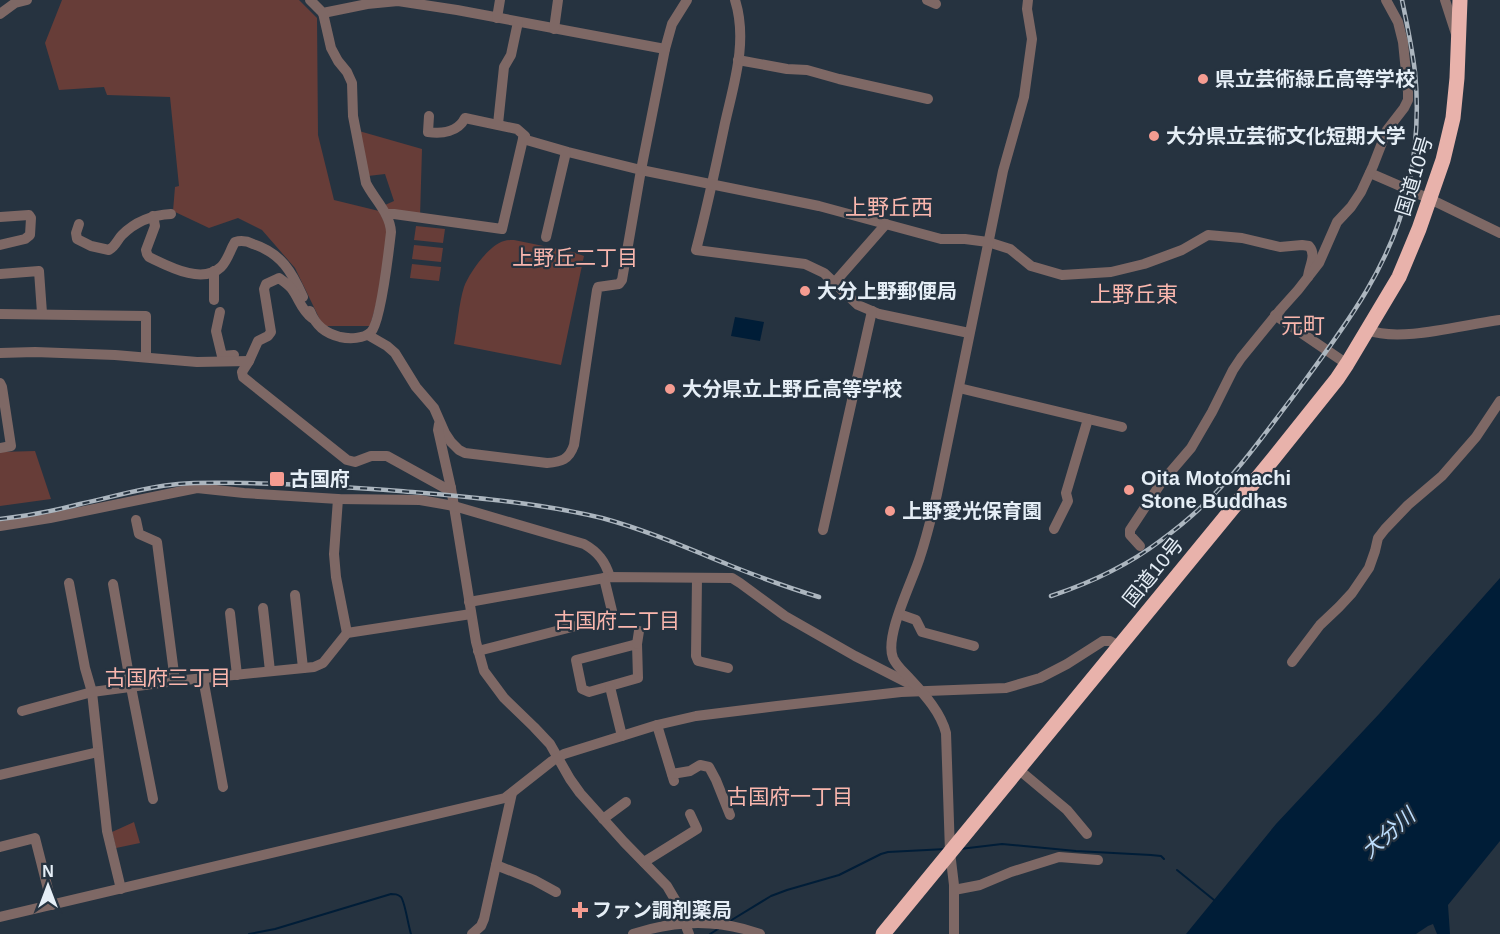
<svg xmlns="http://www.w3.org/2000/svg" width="1500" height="934" font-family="Arial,'Noto Sans JP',sans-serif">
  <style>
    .green { fill: #673d38 }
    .water { fill: #001d37 }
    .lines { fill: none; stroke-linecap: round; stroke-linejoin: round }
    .stream { stroke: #001d37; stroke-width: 2 }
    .minor { stroke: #7e6865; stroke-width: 10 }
    .highway { stroke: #e8b2ab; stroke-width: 15 }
    .rail-casing { stroke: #acb6bf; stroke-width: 4.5 }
    .rail { stroke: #263340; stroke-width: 2; stroke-dasharray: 7; stroke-linecap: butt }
    .poi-dot { fill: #f59c91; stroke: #263340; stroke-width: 2 }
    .labels { text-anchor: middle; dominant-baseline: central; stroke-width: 4.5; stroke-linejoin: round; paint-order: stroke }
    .poi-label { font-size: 20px; font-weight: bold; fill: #e5eef6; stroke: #263340; text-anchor: start }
    .street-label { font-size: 20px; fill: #e5eef6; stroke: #263340 }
    .neighbourhood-label { font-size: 21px; fill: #fab7ae; stroke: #263340 }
    .water-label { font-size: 21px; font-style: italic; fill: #bddefd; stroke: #263340 }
    .quarter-label { font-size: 22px; fill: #fab7ae; stroke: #263340 }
  </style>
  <rect width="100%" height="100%" fill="#263340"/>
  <!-- green -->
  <g class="green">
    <polygon points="62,0 299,0 317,18 318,135 334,200 379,211 388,229 379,294 370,326 323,326 295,268 262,230 238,218 209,228 173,211 175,187 179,186 170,97 107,95 104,87 59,90 45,43"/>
    <polygon points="359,131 422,149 420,217 389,211 385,205 394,201 385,174 368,176"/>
    <polygon points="416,226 445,229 443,243 414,240"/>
    <path d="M514,240L573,252L584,256L561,365L454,344C457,329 459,302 464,287C469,273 489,245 504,241C507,240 510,240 514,240Z"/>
    <polygon points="414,245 443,248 441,262 412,259"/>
    <polygon points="412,264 441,267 439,281 410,278"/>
    <polygon points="35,451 51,499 0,506 0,452"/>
    <polygon points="134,822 140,843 116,848 112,832"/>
  </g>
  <!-- water -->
  <g class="water">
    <polygon points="735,317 764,322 760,341 731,336"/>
    <polygon points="1500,578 1500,841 1448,905 1450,934 1437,934 1433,924 1428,926 1416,934 1186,934 1276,824 1379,714"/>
  </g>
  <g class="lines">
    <!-- stream -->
    <g class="stream">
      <polyline points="960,849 1002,844 1076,851 1151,855 1161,856 1164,859"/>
      <polyline points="1177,870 1214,900"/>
      <polyline points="730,921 771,896 787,890 839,875 881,854 888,852 946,849"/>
      <path d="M249,934L275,929L391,894C395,894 397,894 401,897C405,902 408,925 411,934"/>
      <polyline points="710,934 718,929"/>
    </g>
    <!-- minor -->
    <g class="minor">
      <polyline points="310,0 323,13 367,4 398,1 457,10 665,49"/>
      <path d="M735,0C748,41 734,83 725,123C716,166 707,208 696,250L805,264L824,273L858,305L879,314L969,333"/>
      <polyline points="927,0 936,4"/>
      <polyline points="1445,0 1456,34"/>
      <polyline points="0,14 15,3 27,0"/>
      <polyline points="497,18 500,0"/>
      <polyline points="554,29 558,0"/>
      <polyline points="738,60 787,69 807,70 839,79 928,99"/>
      <polyline points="498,124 504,67 511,55 518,22"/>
      <path d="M523,139L568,152L641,170L819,206L941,239H965L988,242L1010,249L1031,266L1062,275L1111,272L1144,264L1182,250L1208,235L1242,238L1280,247L1302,245L1309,246C1317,255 1309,266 1308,277"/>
      <polyline points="1370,173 1430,199 1500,233"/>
      <path d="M386,214H394L502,229L523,139L525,136L517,129L465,118C458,132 442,134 428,132L429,116"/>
      <path d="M153,216L155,226L146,250L147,254L149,257C168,266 202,285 221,267C228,260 230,250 235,242C242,240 247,241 253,244C281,253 292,272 303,297"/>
      <polyline points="0,217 29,215 31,218 30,235 25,239 0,245"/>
      <path d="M79,224L76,233L77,239L91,246L109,250C116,246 117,240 122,235C135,222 152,215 171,214"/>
      <polyline points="546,237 566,152"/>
      <polyline points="214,271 214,300"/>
      <polyline points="0,274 39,271 42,313"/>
      <polyline points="835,282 886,224"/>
      <path d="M310,311C316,326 325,333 340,337C349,339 364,339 371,332C381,322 389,249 391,232C390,213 374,199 366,183L353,116L352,83L347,72L338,61L331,48L323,13"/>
      <polyline points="220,312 216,331 222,356 234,355"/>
      <polyline points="0,314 146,316 146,357"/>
      <polyline points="1275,315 1347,364"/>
      <path d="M312,318C301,310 299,298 291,288C288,284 283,281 279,278L266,284L264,289L271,332L268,336L258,341L249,361L242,372L243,377L347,460L355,462L371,456H387L445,488H451L476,642L484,671L504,698L534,727L550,744L570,779L580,793L624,842L667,886L677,903L689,934"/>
      <path d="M1368,330C1400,343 1465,324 1500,320"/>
      <path d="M368,335L387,346L395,353L416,387L434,408L445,433L451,442L459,450L465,453L547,463C561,462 569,460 574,445L597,290L598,287L619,284L622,280L641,170L665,49L672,24L687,0"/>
      <polyline points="0,353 35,352 115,355 197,362 249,361"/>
      <polyline points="0,383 2,387 11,446 0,448"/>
      <polyline points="959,388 1122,427"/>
      <polyline points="439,424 438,430 451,488"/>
      <polyline points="338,499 334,554 336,577 347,633"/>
      <polyline points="136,520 139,534 157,542 175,681"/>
      <path d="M0,526L50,518L197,488L244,493L338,499L420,500L454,506L584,544C598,552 605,561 610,577"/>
      <polyline points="1054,529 1068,501 1066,493 1088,419"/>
      <polyline points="823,530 872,311"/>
      <polyline points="1140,546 1130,535 1130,530 1161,483 1191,448 1212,412 1233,370 1241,358 1281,309 1298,290 1319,263 1337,222 1351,207 1361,192 1373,166 1387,130 1404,108 1408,100 1408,92 1403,42 1398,22 1386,0"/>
      <polyline points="697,578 696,656 698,661 728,668"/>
      <polyline points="69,583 85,668 92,692 107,831 121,889"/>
      <polyline points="113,584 131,687 153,799"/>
      <polyline points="295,595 303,668"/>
      <polyline points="469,602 610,577 732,578 740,583 785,616 855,656 908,683"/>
      <polyline points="263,608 270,671"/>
      <polyline points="230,613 237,675"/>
      <polyline points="899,614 916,620 922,632 974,646"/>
      <polygon points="637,644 638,678 589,692 582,689 576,660"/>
      <polyline points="637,644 639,631"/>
      <polyline points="478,651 611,617 612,611 604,578"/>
      <polyline points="1292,662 1320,625 1339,607 1352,593 1369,568 1375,551 1378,538 1385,529 1408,505 1442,476 1476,437 1500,401"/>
      <polyline points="203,678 223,787"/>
      <polyline points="610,687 622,736"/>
      <polyline points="22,711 92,692 175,681 314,667 323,663 347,633 471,614"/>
      <polyline points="657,725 674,781"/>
      <polyline points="1018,769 1067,810 1087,834"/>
      <polyline points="672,774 690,771 700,765 709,767 716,780 730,815"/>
      <polyline points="0,775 98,752"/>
      <polyline points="603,819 626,802"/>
      <polyline points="0,847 35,838 52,905"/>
      <polyline points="644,862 697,829 690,814"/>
      <polyline points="496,865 534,880 556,892"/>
      <polyline points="954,890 980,885 1011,872 1059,857 1098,860"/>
      <polyline points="0,917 505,798 552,761 564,754 657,725 696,716 777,706 901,692 1006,688 1040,678 1067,664 1103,641 1110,641 1119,646"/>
      <polyline points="472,934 481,926 484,919 512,793"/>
      <path d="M633,934C675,920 719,919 760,934"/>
      <path d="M954,934V885L950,852L946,733C941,713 925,695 911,680C905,673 897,667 893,658C884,636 913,580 920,557C927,536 932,515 937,494L1003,171L1024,97L1032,39L1027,9L1028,0"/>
    </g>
    <!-- highway -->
    <polyline class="highway" points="883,934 1273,459 1337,379 1347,364 1399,277 1419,229 1443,160 1453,118 1457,78 1460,0"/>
    <!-- rail casing -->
    <g class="rail-casing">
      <g id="rail">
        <path d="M0,519C27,516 54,511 80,504C113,497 144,487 178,484C200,482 223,483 246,483C297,484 348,487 400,491C467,497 535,502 602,518C646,530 687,548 729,565C759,577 789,588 819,597"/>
        <path d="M1051,596C1090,583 1127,566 1160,541C1182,525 1203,507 1221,487C1247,460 1269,428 1292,398C1339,334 1391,269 1408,189C1416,151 1419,110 1415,72C1412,47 1407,24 1402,0"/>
      </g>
    </g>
    <!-- rail -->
    <use href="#rail" class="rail"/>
  </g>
  <!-- markers -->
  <g class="poi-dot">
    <circle cx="1203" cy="79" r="6"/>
    <circle cx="1154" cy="136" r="6"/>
    <circle cx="805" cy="291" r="6"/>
    <circle cx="670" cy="389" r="6"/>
    <rect x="269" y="471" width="16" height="16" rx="3"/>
    <circle cx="1129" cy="490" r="6"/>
    <circle cx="890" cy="511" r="6"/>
    <path d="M577 901h6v6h6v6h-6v6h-6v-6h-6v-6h6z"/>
  </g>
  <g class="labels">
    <!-- poi labels -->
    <g class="poi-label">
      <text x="1215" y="79">県立芸術緑丘高等学校</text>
      <text x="1166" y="136">大分県立芸術文化短期大学</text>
      <text x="817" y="291">大分上野郵便局</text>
      <text x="682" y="389">大分県立上野丘高等学校</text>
      <text x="1141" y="478">Oita Motomachi<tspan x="1141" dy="23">Stone Buddhas</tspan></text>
      <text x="290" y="479">古国府</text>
      <text x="902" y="511">上野愛光保育園</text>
      <text x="592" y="910">ファン調剤薬局</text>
    </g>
    <!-- street labels -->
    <g class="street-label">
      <text transform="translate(1414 176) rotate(-73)">国道10号</text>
      <text transform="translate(1153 572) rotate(-51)">国道10号</text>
    </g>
    <!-- neighbourhood labels -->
    <g class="neighbourhood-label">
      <text x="575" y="257">上野丘二丁目</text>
      <text x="617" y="620">古国府二丁目</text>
      <text x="168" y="677">古国府三丁目</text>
      <text x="790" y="796">古国府一丁目</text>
    </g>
    <!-- water labels -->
    <g class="water-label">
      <text transform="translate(1388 833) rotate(-41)">大分川</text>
    </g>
    <!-- quarter labels -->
    <g class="quarter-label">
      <text x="889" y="207">上野丘西</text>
      <text x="1134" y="294">上野丘東</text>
      <text x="1303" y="325">元町</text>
    </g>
  </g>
  <!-- north arrow -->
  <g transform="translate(48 886)" stroke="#263340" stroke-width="4.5" paint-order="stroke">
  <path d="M0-4.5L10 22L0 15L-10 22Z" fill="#e5eef6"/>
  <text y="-9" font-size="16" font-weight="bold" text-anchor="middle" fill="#e5eef6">N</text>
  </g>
</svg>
